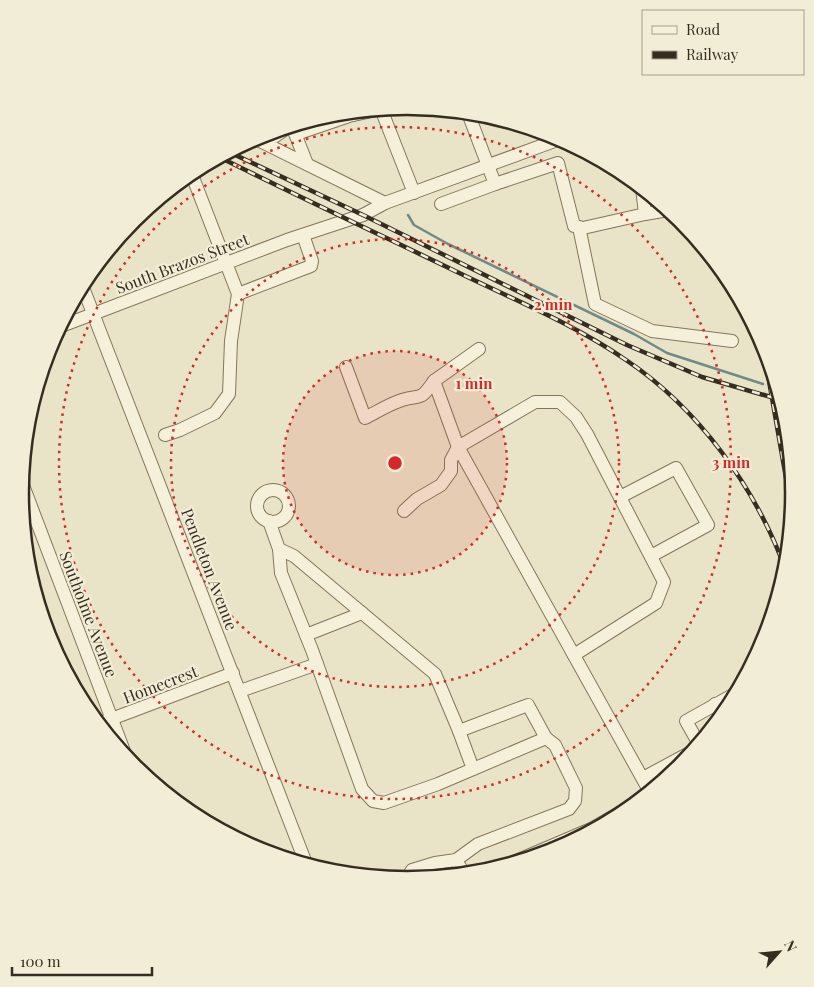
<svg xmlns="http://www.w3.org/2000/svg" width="814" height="987" font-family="'Playfair Display',serif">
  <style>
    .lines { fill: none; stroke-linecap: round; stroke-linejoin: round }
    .stream { stroke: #6f8b87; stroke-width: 2.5 }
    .minor-casing { stroke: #83765e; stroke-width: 14 }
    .minor { stroke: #f5f0d9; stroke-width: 12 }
    .rail-casing { stroke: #352d20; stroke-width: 4.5 }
    .rail { stroke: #f1edd6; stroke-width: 2.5; stroke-dasharray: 8; stroke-linecap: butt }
    .ring { fill: none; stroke: #d62828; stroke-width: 2.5; stroke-dasharray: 2.5 5 }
    .labels { text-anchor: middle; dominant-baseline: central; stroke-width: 4.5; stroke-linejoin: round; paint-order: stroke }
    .street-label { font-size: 16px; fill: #352d20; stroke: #f1edd6 }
    .rim { fill: none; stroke: #352d20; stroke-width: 2.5 }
    .centre { fill: #d62828; stroke: #f1edd6; stroke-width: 2.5 }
    .ring-label { font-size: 15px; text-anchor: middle; font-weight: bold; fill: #d62828; stroke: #f1edd6; stroke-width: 4.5; stroke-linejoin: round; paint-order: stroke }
  </style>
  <rect width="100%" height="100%" fill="#e9e3c7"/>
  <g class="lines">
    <!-- stream -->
    <polyline class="stream" points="408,215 414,225 448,244 634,334 667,353 763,384"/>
    <!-- minor casing -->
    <g class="minor-casing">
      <g id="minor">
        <polyline points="381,109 414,193"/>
        <polyline points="292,126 307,164"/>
        <polyline points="296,134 349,116 381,109"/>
        <polyline points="254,138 385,203"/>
        <polyline points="259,140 271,139 287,128"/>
        <polyline points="495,184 558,163 574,226 583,228 645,214 642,188"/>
        <polyline points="441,204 495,184 468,113"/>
        <polyline points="645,214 668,210"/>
        <polyline points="579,227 595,304 652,331 732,341"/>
        <polyline points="82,285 307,866"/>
        <polyline points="238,294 311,266 312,261 303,235"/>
        <polyline points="59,327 287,240 363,215 385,203 560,139"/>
        <polyline points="479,349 434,381 458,447 650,792"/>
        <path d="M346,367L365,418C377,412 389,404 402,400C423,394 419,402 434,381"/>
        <polyline points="165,435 180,430 215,413 229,394 231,341 238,294 192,175"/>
        <polyline points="21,480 127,759"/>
        <circle cx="273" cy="506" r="16"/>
        <polyline points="620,497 676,468 708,525 651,556"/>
        <polyline points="404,511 417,499 441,485 451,471 451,460 458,447 535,402 560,402 576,417 587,434 664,582 656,603 574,655"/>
        <polyline points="269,521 279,549 294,556 435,674 459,731 528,705 546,738 555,745 576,788 575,801 569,809 478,844 456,860 435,863 412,870 406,880"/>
        <polyline points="279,549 281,573 312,650 362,789 373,801 384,803 438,784 546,738"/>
        <polyline points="306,635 362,613"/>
        <polyline points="240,691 317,664"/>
        <polyline points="715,704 723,716"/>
        <polyline points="98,724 233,673"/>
        <polyline points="459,731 473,769"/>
        <polyline points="699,744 686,721 738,692"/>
        <polyline points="643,778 695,750"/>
        <polyline points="456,860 465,875"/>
        <polyline points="502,867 591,829 638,802"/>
      </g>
    </g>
    <!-- minor -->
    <use href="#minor" class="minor"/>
    <!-- rail casing -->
    <g class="rail-casing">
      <g id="rail">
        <polyline points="229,152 363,215 627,345 702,377 781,400"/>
        <path d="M219,157C296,195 374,232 451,269C510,298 572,323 626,360C699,409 756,488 786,571"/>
        <polyline points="762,341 792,512"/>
      </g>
    </g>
    <!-- rail -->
    <use href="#rail" class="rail"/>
  </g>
  <!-- distance rings -->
  <circle cx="395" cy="463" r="112" fill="#d62828" fill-opacity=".12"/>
  <g class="ring">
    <circle cx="395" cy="463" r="112"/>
    <circle cx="395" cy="463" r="224"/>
    <circle cx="395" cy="463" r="336"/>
  </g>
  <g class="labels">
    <!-- street labels -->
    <g class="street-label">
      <text transform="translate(182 263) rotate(-21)">South Brazos Street</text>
      <text transform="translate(210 569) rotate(69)">Pendleton Avenue</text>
      <text transform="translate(89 614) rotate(69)">Southolme Avenue</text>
      <text transform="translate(160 684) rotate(-21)">Homecrest</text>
    </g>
  </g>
  <!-- crop -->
  <path d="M0 0H814V987H0ZM29 493a378 378 0 1 1 756 0a378 378 0 1 1-756 0Z" fill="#f1edd6" fill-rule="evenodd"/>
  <path class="rim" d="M29 493a378 378 0 1 1 756 0a378 378 0 1 1-756 0Z"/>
  <circle cx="395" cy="463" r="8" class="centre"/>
  <g class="ring-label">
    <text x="553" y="310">2 min</text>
    <text x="474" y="389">1 min</text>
    <text x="731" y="468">3 min</text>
  </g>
  <!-- legend -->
  <rect x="642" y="10" width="162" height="65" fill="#f1edd6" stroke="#a6a08d"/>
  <rect x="652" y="26" width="25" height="8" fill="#f5f0d9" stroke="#a6a08d"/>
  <text x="686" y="35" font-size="15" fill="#352d20">Road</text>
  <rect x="652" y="51" width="25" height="8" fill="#352d20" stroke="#a6a08d"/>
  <text x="686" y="60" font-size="15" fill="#352d20">Railway</text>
  <!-- north arrow -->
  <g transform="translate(779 952) rotate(63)" stroke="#f1edd6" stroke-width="4" paint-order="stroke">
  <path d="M0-4L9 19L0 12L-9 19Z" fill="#352d20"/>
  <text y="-8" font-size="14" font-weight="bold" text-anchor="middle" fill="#352d20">N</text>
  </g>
  <!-- scale -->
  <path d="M12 967v8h140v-8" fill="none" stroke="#352d20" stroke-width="2.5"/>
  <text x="20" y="967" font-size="15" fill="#352d20" stroke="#f1edd6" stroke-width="4" paint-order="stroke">100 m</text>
</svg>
